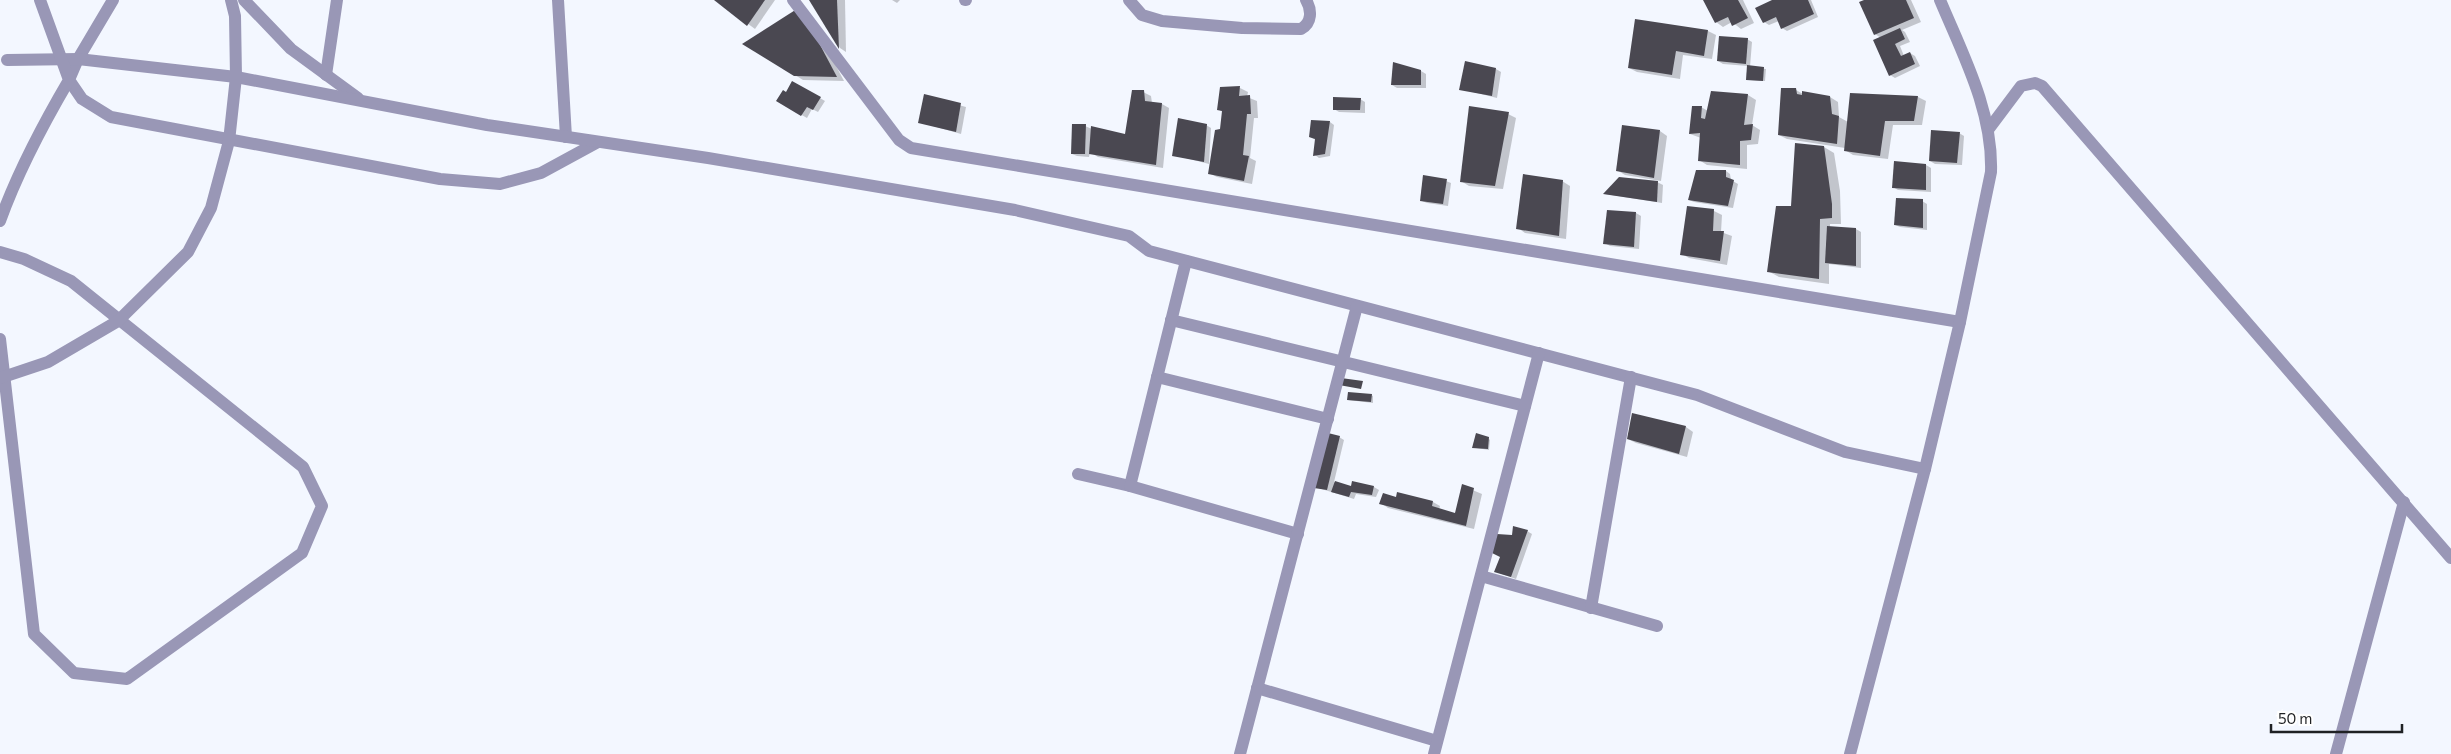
<svg xmlns="http://www.w3.org/2000/svg" width="2451" height="754" font-family="Commissioner,sans-serif">
  <style>
    .shadow { fill: #0003 }
    .building { fill: #4a4851 }
    .lines { fill: none; stroke-linecap: round; stroke-linejoin: round }
    .minor { stroke: #9997b6; stroke-width: 12 }
  </style>
  <rect width="100%" height="100%" fill="#f3f7ff"/>
  <!-- shadow -->
  <g class="shadow">
    <polygon points="716,0 775,0 755,29"/>
    <polygon points="811,0 845,0 846,52 840,48"/>
    <polygon points="892,0 900,0 897,3"/>
    <polygon points="1704,0 1743,0 1754,23 1741,29 1732,22 1723,27 1716,22"/>
    <polygon points="1775,0 1811,0 1818,17 1787,31 1782,28 1779,21 1769,25 1764,22"/>
    <polygon points="1867,0 1911,0 1921,22 1902,30 1905,32 1910,42 1900,46 1904,56 1910,53 1915,56 1920,66 1895,78 1890,75 1881,38 1875,34"/>
    <polygon points="808,13 844,81 803,80 795,75"/>
    <polygon points="1636,20 1708,31 1716,35 1712,59 1683,55 1680,79 1637,72 1629,68"/>
    <polygon points="1747,39 1752,42 1750,67 1766,69 1765,81 1749,80 1748,66 1723,64 1718,61"/>
    <polygon points="1496,69 1501,72 1497,98 1461,89"/>
    <polygon points="1421,71 1426,74 1426,88 1397,88 1392,85"/>
    <polygon points="793,82 825,101 818,112 812,109 807,118 777,101 786,93"/>
    <polygon points="1221,88 1240,88 1248,92 1247,97 1257,101 1258,118 1254,118 1250,158 1256,161 1252,184 1217,177 1209,173 1221,130 1223,112 1218,109"/>
    <polygon points="1796,90 1803,94 1830,97 1838,102 1839,117 1848,122 1851,94 1918,97 1926,101 1922,125 1893,125 1888,159 1853,155 1845,150 1845,148 1787,139 1779,135"/>
    <polygon points="1143,92 1151,96 1152,103 1162,104 1169,108 1163,168 1098,157 1090,152 1089,157 1077,156 1072,154 1085,126 1092,129 1126,135"/>
    <polygon points="1712,92 1748,95 1756,100 1752,125 1760,130 1758,144 1747,145 1747,169 1707,165 1699,160 1701,138 1690,134 1701,107 1708,111"/>
    <polygon points="925,96 966,107 961,134 919,122"/>
    <polygon points="1360,99 1365,102 1365,113 1339,112 1334,109"/>
    <polygon points="1508,114 1516,118 1503,189 1469,186 1461,181"/>
    <polygon points="1330,122 1334,125 1330,156 1319,158 1315,155 1316,140 1310,137"/>
    <polygon points="1206,125 1211,128 1209,164 1174,155"/>
    <polygon points="1660,131 1667,136 1661,181 1625,175 1617,170"/>
    <polygon points="1959,133 1964,136 1962,165 1935,164 1930,161"/>
    <polygon points="1824,147 1834,153 1840,191 1841,224 1830,224 1830,227 1856,229 1861,232 1861,268 1829,264 1829,284 1779,277 1768,271 1792,207"/>
    <polygon points="1926,165 1931,168 1931,192 1898,190 1893,187"/>
    <polygon points="1726,171 1730,174 1731,180 1738,184 1733,208 1694,202 1689,200"/>
    <polygon points="1446,181 1451,183 1448,206 1427,203 1422,201"/>
    <polygon points="1562,181 1570,186 1566,239 1525,233 1518,228"/>
    <polygon points="1655,181 1663,185 1662,203 1605,194"/>
    <polygon points="1922,201 1927,204 1927,230 1900,227 1895,225"/>
    <polygon points="1688,207 1714,211 1722,215 1721,232 1732,236 1727,265 1689,258 1682,254"/>
    <polygon points="1636,213 1641,216 1639,249 1610,246 1605,243"/>
    <polygon points="1371,395 1373,396 1373,403 1348,400"/>
    <polygon points="1633,414 1686,427 1693,432 1687,457 1636,443 1628,439"/>
    <polygon points="1339,437 1344,440 1334,482 1352,488 1353,482 1374,487 1379,490 1376,497 1356,494 1354,499 1315,487"/>
    <polygon points="1488,438 1490,440 1489,450 1476,448"/>
    <polygon points="1463,486 1482,494 1474,529 1388,508 1381,503 1397,499 1433,502 1440,506 1439,510 1456,515"/>
    <polygon points="1527,531 1532,534 1516,579 1496,572 1513,537"/>
  </g>
  <!-- building -->
  <g class="building">
    <polygon points="714,0 765,0 747,26"/>
    <polygon points="809,0 837,0 839,49"/>
    <polygon points="1703,0 1738,0 1748,18 1732,26 1728,17 1715,23"/>
    <polygon points="1772,0 1808,0 1814,14 1781,29 1776,17 1763,23 1755,8"/>
    <polygon points="1864,0 1906,0 1914,18 1874,35 1859,2"/>
    <polygon points="800,7 837,77 794,76 742,44"/>
    <polygon points="1635,19 1708,30 1704,56 1676,51 1672,75 1628,68"/>
    <polygon points="1900,28 1905,39 1895,44 1901,56 1910,52 1915,64 1889,76 1873,40"/>
    <polygon points="1719,36 1748,38 1746,64 1717,61"/>
    <polygon points="1465,61 1496,68 1492,96 1459,90"/>
    <polygon points="1393,62 1421,70 1421,85 1391,85"/>
    <polygon points="1747,65 1764,67 1763,81 1746,80"/>
    <polygon points="792,81 821,97 813,110 807,107 801,116 776,101 783,90 786,92"/>
    <polygon points="1240,86 1239,96 1250,95 1251,114 1247,114 1243,155 1249,156 1244,181 1208,174 1215,130 1220,129 1222,111 1217,110 1220,87"/>
    <polygon points="1781,88 1796,88 1797,94 1802,95 1802,91 1830,96 1832,114 1839,116 1837,144 1778,135"/>
    <polygon points="1132,90 1144,90 1145,101 1162,103 1156,165 1089,154 1091,126 1125,134"/>
    <polygon points="1711,91 1748,94 1744,125 1753,124 1751,140 1740,141 1740,165 1698,161 1700,133 1689,134 1692,106 1702,106 1701,118 1705,119"/>
    <polygon points="1850,93 1918,96 1914,121 1885,121 1880,156 1844,151"/>
    <polygon points="924,94 961,103 956,132 918,123"/>
    <polygon points="1333,97 1361,98 1360,110 1333,110"/>
    <polygon points="1469,106 1509,112 1495,186 1460,182"/>
    <polygon points="1178,118 1207,124 1204,162 1172,156"/>
    <polygon points="1311,120 1330,121 1325,154 1313,156 1315,139 1309,137"/>
    <polygon points="1072,124 1086,124 1085,154 1071,154"/>
    <polygon points="1622,125 1660,130 1654,178 1616,171"/>
    <polygon points="1931,130 1960,132 1957,163 1929,161"/>
    <polygon points="1795,143 1824,146 1832,204 1832,218 1820,219 1819,279 1767,272 1776,206 1791,206"/>
    <polygon points="1894,161 1926,164 1926,190 1892,188"/>
    <polygon points="1696,170 1726,170 1726,177 1734,180 1728,206 1688,200"/>
    <polygon points="1523,174 1563,180 1559,236 1516,229"/>
    <polygon points="1423,175 1447,179 1443,204 1420,201"/>
    <polygon points="1619,177 1658,181 1657,202 1603,194"/>
    <polygon points="1896,198 1923,199 1923,228 1894,225"/>
    <polygon points="1687,206 1714,209 1713,231 1724,231 1720,261 1680,255"/>
    <polygon points="1607,210 1636,212 1634,247 1603,244"/>
    <polygon points="1827,226 1856,228 1856,266 1825,263"/>
    <polygon points="1341,378 1363,381 1361,389 1339,385"/>
    <polygon points="1348,392 1372,394 1371,402 1347,400"/>
    <polygon points="1632,413 1686,426 1679,454 1627,439"/>
    <polygon points="1324,432 1340,436 1327,490 1314,488"/>
    <polygon points="1476,433 1489,437 1488,449 1472,448"/>
    <polygon points="1335,481 1351,486 1352,481 1374,486 1372,495 1351,492 1349,497 1331,492"/>
    <polygon points="1462,484 1474,488 1466,526 1379,504 1383,493 1396,497 1397,492 1433,501 1432,506 1455,513"/>
    <polygon points="1513,526 1528,530 1511,577 1494,572 1500,557 1492,553 1497,534 1512,535"/>
  </g>
  <g class="lines">
    <!-- minor -->
    <g class="minor">
      <polyline points="113,0 78,59 69,80 82,99 111,117 440,179 500,184 541,173 598,142"/>
      <polyline points="244,0 291,49 358,98"/>
      <polyline points="558,0 566,137"/>
      <polyline points="793,0 899,140 911,148 1960,322"/>
      <polyline points="965,0 966,0"/>
      <path d="M1129,0L1142,15L1162,21L1242,28L1301,29C1312,23 1312,10 1306,0"/>
      <polyline points="7,60 78,59 236,77 487,125 708,158 1015,210 1129,236 1149,251 1697,395 1845,452 1925,469"/>
      <polyline points="326,75 337,0"/>
      <polyline points="1988,130 2021,86 2035,83 2042,86 2451,558"/>
      <path d="M0,221C18,171 42,126 69,80L40,0"/>
      <polyline points="0,252 24,259 71,281 303,467 322,506 302,553 127,679 74,673 34,634 0,339"/>
      <polyline points="1171,320 1525,406"/>
      <polyline points="1157,377 1328,419"/>
      <polyline points="0,378 48,362 118,321 188,252 211,208 229,141 236,77 235,16 231,0"/>
      <polyline points="1078,474 1130,486 1186,261"/>
      <polyline points="1130,486 1298,534"/>
      <polyline points="1481,576 1657,626"/>
      <polyline points="1591,608 1631,377"/>
      <polyline points="1257,688 1437,741"/>
      <polyline points="1240,754 1357,306"/>
      <polyline points="1434,754 1539,353"/>
      <path d="M1850,754L1925,469L1960,322L1991,172C1993,111 1963,55 1940,0"/>
      <polyline points="2336,754 2404,502"/>
    </g>
  </g>
  <!-- scale -->
  <path d="M2271 724v8h131v-8" fill="none" stroke="#1f2124" stroke-width="2.5"/>
  <text x="2278" y="724" font-size="15" fill="#1f2124" stroke="#ffffff" stroke-width="4" paint-order="stroke">50 m</text>
</svg>
